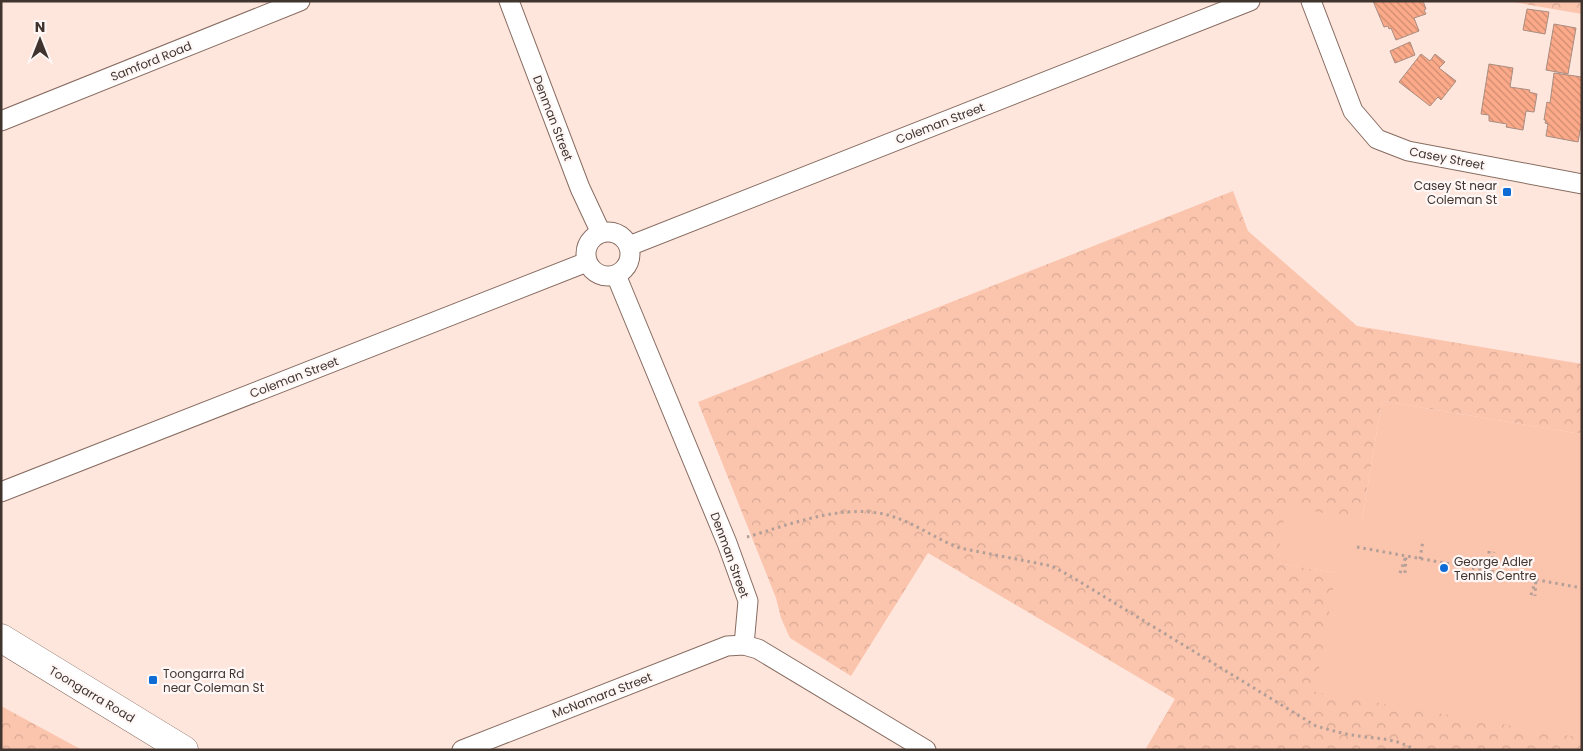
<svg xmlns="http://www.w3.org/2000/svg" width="1583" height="751" font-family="Poppins,sans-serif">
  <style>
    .park { fill: url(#park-crowns) }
    .pitch { fill: #fbc4ad }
    .building { fill: url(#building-back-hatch); stroke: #a98c80 }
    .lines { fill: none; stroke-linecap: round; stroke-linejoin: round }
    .minor-casing { stroke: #876c61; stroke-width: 21 }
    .primary-casing { stroke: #876c61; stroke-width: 29 }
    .path { stroke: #b39f97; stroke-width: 3; stroke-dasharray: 2.5 4; stroke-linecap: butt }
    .minor { stroke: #fff; stroke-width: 19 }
    .primary { stroke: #fff; stroke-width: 28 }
    .poi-dot { fill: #106cd5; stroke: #fef7f5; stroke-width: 2 }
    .labels { text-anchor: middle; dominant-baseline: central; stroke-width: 4.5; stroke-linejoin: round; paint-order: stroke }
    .street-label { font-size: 12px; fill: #40342f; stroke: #fef7f5 }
    .poi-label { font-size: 12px; fill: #40342f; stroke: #fef7f5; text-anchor: start }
  </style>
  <defs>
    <pattern id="park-crowns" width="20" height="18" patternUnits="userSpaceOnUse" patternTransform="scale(1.25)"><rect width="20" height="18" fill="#fbc4ad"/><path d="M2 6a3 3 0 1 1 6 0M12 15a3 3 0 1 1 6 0" fill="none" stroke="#d8a995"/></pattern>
    <pattern id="building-back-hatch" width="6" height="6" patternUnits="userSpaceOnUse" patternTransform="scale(1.25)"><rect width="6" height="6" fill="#fcaa89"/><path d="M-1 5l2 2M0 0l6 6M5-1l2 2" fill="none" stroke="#cd8b70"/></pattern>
  </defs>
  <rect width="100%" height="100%" fill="#ffe6dc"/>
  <!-- park -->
  <g class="park">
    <polygon points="1507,1 1582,1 1582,14"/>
    <polygon points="1233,191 1248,231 1357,326 1582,364 1582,434 1382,401 1362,520 1278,563 1336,573 1582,737 1582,750 1145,750 1175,699 928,553 851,676 790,638 781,618 776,598 698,402"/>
    <polygon points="1,706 82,750 1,750"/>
  </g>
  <!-- pitch -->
  <polygon class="pitch" points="1382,401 1582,434 1582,738 1315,692 1336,573 1277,563 1286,506 1362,520"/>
  <!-- building -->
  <g class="building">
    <polygon points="1373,1 1423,1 1426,9 1424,10 1426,14 1414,18 1419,31 1396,40 1391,28 1389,29 1388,26 1384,27"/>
    <polygon points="1527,9 1549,12 1545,34 1523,30"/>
    <polygon points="1554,24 1576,28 1568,74 1546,70"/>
    <polygon points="1410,42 1415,55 1395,63 1390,51"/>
    <polygon points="1421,54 1430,61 1435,54 1445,62 1439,68 1456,81 1441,100 1438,97 1430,106 1399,82"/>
    <polygon points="1489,64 1513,68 1510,87 1530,90 1529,92 1537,94 1534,112 1526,111 1523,130 1506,127 1507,124 1489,121 1489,115 1481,114"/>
    <polygon points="1554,73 1582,77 1582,120 1578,142 1546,136 1548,124 1545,123 1546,120 1544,120 1547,102 1550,103"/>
  </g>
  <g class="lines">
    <!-- minor casing -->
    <g class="minor-casing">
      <g id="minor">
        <polyline points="509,1 580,188 601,233"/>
        <polyline points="1311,1 1353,111 1377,139 1408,151 1582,184"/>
        <polyline points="1,121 300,1"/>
        <circle cx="608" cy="254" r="22"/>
        <polyline points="629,246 1250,1"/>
        <polyline points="616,275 727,543 748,601 744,645"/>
        <polyline points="1,492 587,262"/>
        <polyline points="462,750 727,646 744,645 758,649 926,750"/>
      </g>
    </g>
    <!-- primary casing -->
    <g class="primary-casing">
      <polyline id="primary" points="1,638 184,750"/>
    </g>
    <!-- path -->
    <g class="path">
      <path d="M747,537C792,524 850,500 897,518C919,526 938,540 960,548L1052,566L1072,577L1316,726C1330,730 1344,734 1358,736C1379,739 1396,738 1415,750"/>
      <polyline points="1357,547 1582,588"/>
      <polyline points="1489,551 1489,571 1494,552"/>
      <polyline points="1420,559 1423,540"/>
      <polyline points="1400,573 1406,556 1405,573"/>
      <polyline points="1531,595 1536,579 1535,596"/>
    </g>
    <!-- minor -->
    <use href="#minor" class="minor"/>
    <!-- primary -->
    <use href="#primary" class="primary"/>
  </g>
  <!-- markers -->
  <g class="poi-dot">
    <rect x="1502" y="187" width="10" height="10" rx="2.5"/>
    <circle cx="1444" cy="568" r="5"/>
    <rect x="148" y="675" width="10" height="10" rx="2.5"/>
  </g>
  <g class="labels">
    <!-- street labels -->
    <g class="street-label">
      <text transform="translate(151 61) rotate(-22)">Samford Road</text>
      <text transform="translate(553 118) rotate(69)">Denman Street</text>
      <text transform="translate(940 123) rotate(-21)">Coleman Street</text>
      <text transform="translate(1447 158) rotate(11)">Casey Street</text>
      <text transform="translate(294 377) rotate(-21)">Coleman Street</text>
      <text transform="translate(730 555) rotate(70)">Denman Street</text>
      <text transform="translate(92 694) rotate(31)">Toongarra Road</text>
      <text transform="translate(602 695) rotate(-21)">McNamara Street</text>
    </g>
    <!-- poi labels -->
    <g class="poi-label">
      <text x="1497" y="185" text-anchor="end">Casey St near<tspan x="1497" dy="14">Coleman St</tspan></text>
      <text x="1454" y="561">George Adler<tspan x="1454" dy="14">Tennis Centre</tspan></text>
      <text x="163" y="673">Toongarra Rd<tspan x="163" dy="14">near Coleman St</tspan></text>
    </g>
  </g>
  <!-- border -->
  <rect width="1583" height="751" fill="none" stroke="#40342f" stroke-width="5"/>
  <!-- north arrow -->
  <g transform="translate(40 40)" stroke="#fef7f5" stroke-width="4" paint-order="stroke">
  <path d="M0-4L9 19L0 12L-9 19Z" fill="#40342f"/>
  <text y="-8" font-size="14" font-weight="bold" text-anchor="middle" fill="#40342f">N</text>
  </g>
</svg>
